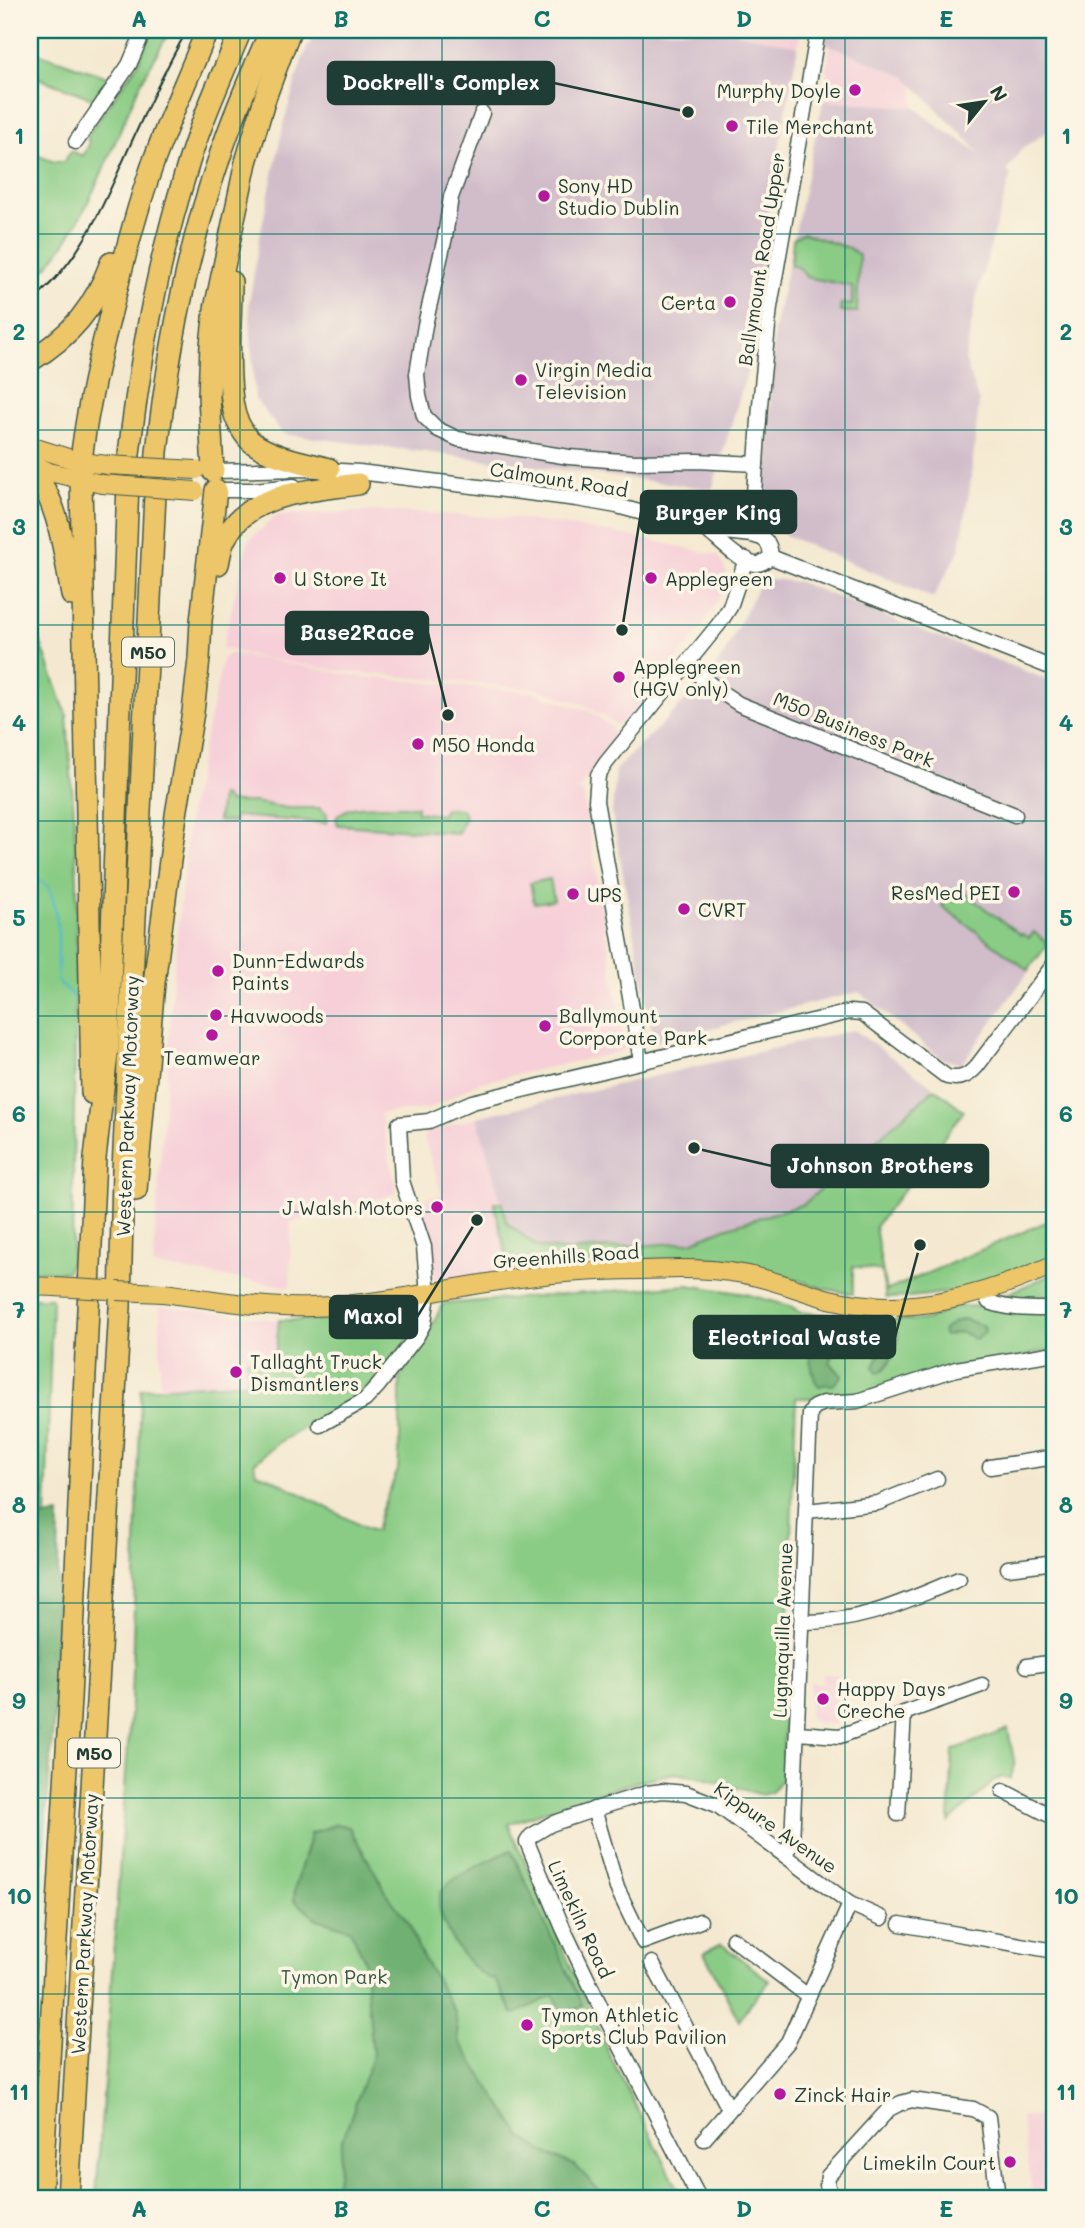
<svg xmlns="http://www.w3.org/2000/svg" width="1085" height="2228" font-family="Mali,sans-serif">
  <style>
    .built { fill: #f6cfd8 }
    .industrial { fill: #d1bdca }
    .green { fill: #8acc85; stroke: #54845c; stroke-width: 2 }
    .forest { fill: #6fb072; stroke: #477653; stroke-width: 2 }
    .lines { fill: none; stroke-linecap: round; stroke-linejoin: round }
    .stream { stroke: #50bec6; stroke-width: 2.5 }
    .minor-casing { stroke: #3f574b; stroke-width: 17 }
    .major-casing { stroke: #3f574b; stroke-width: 20 }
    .highway-casing { stroke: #3f574b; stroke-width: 24 }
    .minor { stroke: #fff; stroke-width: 14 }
    .major { stroke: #ecc669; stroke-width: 18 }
    .highway { stroke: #ecc669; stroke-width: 21 }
    .tram { stroke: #1f3d34; stroke-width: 2 }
    .major-bridge-casing { stroke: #3f574b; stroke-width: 20; stroke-linecap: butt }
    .major-bridge { stroke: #ecc669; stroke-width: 18 }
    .grid { fill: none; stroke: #0f766e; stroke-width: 2; stroke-opacity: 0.55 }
    .poi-dot { fill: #b5179e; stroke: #fcf5e5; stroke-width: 2.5 }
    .labels { text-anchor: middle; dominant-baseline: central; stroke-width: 7; stroke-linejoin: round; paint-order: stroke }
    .shield { fill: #fcf5e5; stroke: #617469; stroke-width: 2 }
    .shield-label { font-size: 18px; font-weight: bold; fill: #1f3d34 }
    .poi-label { font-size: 19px; fill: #1f3d34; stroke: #fcf5e5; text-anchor: start }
    .street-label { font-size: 19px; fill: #1f3d34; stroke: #fcf5e5 }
    .park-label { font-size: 19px; fill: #345a44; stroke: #fcf5e5 }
    .leader { fill: none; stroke: #1f3d34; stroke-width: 2.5 }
    .callout-dot { fill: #1f3d34; stroke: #fcf5e5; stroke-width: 2.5 }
    .callout { fill: #1f3d34; stroke: #1f3d34; stroke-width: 2.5 }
    .callout-label { font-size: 21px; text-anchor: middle; font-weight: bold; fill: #fff }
    .neatline { fill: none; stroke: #0f766e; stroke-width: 2.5 }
    .grid-label { font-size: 23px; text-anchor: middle; font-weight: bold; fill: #0f766e }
  </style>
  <rect width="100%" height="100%" fill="#fcf5e5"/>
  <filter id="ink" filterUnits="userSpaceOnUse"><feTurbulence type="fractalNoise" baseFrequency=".0143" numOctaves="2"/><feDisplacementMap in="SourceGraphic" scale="14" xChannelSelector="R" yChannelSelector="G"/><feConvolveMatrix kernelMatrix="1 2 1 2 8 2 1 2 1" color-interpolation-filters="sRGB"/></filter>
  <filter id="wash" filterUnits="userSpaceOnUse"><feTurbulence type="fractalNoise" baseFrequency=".00686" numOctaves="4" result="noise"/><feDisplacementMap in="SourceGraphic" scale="28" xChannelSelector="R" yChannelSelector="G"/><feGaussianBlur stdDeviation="1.57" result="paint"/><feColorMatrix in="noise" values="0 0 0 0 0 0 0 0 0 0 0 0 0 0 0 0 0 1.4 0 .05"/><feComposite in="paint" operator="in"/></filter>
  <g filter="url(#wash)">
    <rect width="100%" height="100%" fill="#f4e9d0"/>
    <!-- built -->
    <g class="built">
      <polygon points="723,30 801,30 798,46"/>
      <polygon points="830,45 906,77 914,85 914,107 823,101"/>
      <polygon points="385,511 514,518 616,533 718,555 727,573 720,596 699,632 633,717 616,725 587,706 538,689 347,672 268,659 222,648 248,541 277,515"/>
      <polygon points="231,653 355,676 533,692 590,711 612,727 614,739 577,792 583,793 625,1048 619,1052 478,1083 429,1109 380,1113 397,1193 291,1223 290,1287 153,1266 173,977 190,807 223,657"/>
      <polygon points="477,1117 502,1202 494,1202 510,1271 441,1281 435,1280 432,1247 415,1201 442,1195 423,1134"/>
      <polygon points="160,1306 279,1320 276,1351 271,1355 246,1360 248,1382 160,1387"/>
      <polygon points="823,1674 838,1674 836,1725 813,1722 809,1717 810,1682 822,1683"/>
      <polygon points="1021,2116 1055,2117 1055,2198 1033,2198"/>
    </g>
    <!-- industrial -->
    <g class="industrial">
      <polygon points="316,30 723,30 798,46 769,202 762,260 754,349 712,489 283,434 255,399 249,304 259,240 285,118 302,60"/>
      <polygon points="828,30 1055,30 1055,127 1022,148 1007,171 1011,174 977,294 965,359 979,403 970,487 960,549 933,598 785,535 765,488 774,331 823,101 914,107 939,127 980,153 906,77 825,43"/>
      <polygon points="762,578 799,582 1055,683 1055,935 962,1064 942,1059 859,992 654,1042 612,814 616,769 693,693 724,655"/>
      <polygon points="854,1030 935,1088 804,1204 726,1228 691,1242 568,1251 538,1247 507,1223 477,1117"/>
    </g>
    <!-- green -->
    <g class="green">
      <path d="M151,30H170C160,49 149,67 139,87C112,144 80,244 30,283V153L55,162H64L71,151L83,156L89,145L87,136L138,63Z"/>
      <polygon points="32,51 110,78 94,99 30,75"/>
      <polygon points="803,233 848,248 859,255 857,312 840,311 841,304 852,305 852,286 806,277 800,268 791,265 793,239"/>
      <polygon points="30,613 67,716 74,815 77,882 72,1256 67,1272 30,1271"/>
      <polygon points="221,796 226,798 228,802 254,802 287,808 319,808 327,814 326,823 235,816 234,822 218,821"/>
      <path d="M384,806H417V812L442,815L445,808L462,809L465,816L458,833L338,825L336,818C346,804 368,807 384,806Z"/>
      <polygon points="550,879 554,900 534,903 530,883"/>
      <polygon points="963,892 1021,935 1023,934 1029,938 1034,932 1048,944 1028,970 942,906 949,897 955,901"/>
      <path d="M935,1088L964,1111L875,1227L886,1291L1055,1218V1255C1003,1282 944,1297 886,1298L881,1271L853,1266V1294L825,1289L739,1261L707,1258L537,1265L510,1271L494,1202H502L507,1223L538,1247L568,1251L691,1242L725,1228L804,1204Z"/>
      <polygon points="1055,1273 1055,1349 849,1398 796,1398 782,1779 772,1792 762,1795 704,1778 675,1773 647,1779 598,1793 508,1824 610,2056 683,2198 96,2198 131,1703 141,1389 248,1382 246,1360 271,1355 276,1351 279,1320 316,1320 404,1311 413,1316 416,1322 412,1335 363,1395 281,1441 254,1463 256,1473 269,1477 367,1529 376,1531 381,1511 398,1470 400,1438 400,1374 429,1331 443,1304 688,1285 746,1294 793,1307 798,1312 888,1320 927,1320 954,1307 979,1306"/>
      <polygon points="30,1298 52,1298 41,1695 30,1938"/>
      <path d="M1008,1729L1015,1766L1010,1779L1002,1777L993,1781C987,1790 959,1812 949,1822L953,1750Z"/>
      <polygon points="721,1944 770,1981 750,2004 739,2021 704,1953"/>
    </g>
    <!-- forest -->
    <g class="forest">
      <path d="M964,1319L984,1326L985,1332L976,1340C962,1332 963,1330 947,1336L943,1335L944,1330L954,1322Z"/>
      <path d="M870,1332L897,1333C900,1345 889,1369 878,1373L874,1367L879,1355C871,1347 863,1347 861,1334Z"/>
      <polygon points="834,1336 839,1338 839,1344 830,1362 842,1376 833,1385 827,1384 819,1386 815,1381 810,1360 817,1347 826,1339"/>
      <polygon points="59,1514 56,1689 30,2026 30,1526 33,1520"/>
      <path d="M336,1824L349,1827L389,1897L409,1923L419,1950L455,2013L459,2041L522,2137L546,2153L576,2166L606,2198H335L342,2142L373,2054L364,1958L350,1929L317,1919L294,1900C295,1877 306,1857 310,1834Z"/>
      <path d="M511,1850L583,2005L566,2015L553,1995L514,2015L495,1980C471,1977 430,1916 441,1892C448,1878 495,1858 511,1850Z"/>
    </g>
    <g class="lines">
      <!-- stream -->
      <polyline class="stream" points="30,872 49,888 53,899 58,927 58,982 75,998"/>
    </g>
  </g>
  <g filter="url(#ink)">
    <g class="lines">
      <!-- minor casing -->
      <g class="minor-casing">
        <g id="minor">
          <polyline points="482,113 451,197 445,237 425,325 417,374 419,396 424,416 437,429 458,439 569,457 635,462 697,461 756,464"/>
          <polyline points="76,142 129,65 144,30"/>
          <polyline points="213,471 304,469 359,472 577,499 617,506 706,530 752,535 762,538"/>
          <polyline points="216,490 254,490 294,486"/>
          <path d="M725,529C744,528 747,525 753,508L760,405L770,307L818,30"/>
          <path d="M710,533C722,543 739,561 755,564C761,565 766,560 771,557C770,549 770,543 762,538L756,500"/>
          <polyline points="771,557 1055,669"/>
          <polyline points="687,666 718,690 739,704 1015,815"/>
          <polyline points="641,1061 596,801 598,775 606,763 719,624 730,607 746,559"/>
          <path d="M984,1293L989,1302C1011,1310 1032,1309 1055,1309"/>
          <path d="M320,1425L365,1400L378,1386L417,1336L424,1323L428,1294L424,1247L402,1181L399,1124L429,1121L472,1102L850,1012L862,1013L947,1077C961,1080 968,1076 977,1066L1055,963"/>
          <polyline points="990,1467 1055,1457"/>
          <polyline points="807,1511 878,1503 937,1479"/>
          <polyline points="1008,1568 1055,1562"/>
          <path d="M802,1622C865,1622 902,1602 959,1579"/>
          <polyline points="1027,1666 1055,1662"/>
          <polyline points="797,1733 840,1736 982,1685"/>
          <polyline points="1003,1791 1055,1818"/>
          <polyline points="594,1809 617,1888 643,1942 700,1921"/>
          <polyline points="898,1814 904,1713"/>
          <polyline points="784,1853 792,1844 810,1414 814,1407 824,1403 857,1401 956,1369 1055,1353"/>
          <polyline points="900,1924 1055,1951"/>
          <polyline points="733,1939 808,1996"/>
          <polyline points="652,1963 729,2109"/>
          <polyline points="704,2139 788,2042 850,1904"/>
          <polyline points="699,2198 606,2018 563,1928 527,1842 531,1836 551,1824 608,1805 647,1793 663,1791 686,1793 717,1805 850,1904 882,1918"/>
          <polyline points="833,2198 827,2185 828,2176 889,2109 901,2103 912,2100 973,2109 988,2117 998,2198"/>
        </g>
      </g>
      <!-- major casing -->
      <g class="major-casing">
        <g id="major">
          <polyline points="30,446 81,462 108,465"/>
          <polyline points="30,463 49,472 102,484"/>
          <polyline points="30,1286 54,1287"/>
          <path d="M163,1293C212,1299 262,1309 311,1307C387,1305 461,1284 536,1276C584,1270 632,1270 679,1269C701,1269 722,1270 743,1274C772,1279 800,1291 829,1299C908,1318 984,1296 1055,1264"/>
        </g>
      </g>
      <!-- highway casing -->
      <g class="highway-casing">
        <g id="highway">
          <path d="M231,282C231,319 226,375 234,411C236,421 245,437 253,443C274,458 305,462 329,469"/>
          <path d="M30,361C72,335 94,308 111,263"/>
          <path d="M81,462C86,414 97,366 109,320C121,271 133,222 149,175C164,129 185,85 203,40L210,30"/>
          <path d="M30,471C59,495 65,559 72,595"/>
          <polyline points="213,471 209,396 211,345 215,309 246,162 266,95 290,30"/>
          <polyline points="81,479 92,1093"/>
          <path d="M218,564C220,555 221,545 226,537C250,491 313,491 358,484"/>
          <polyline points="136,1190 154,983 176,815 193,712 199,659 201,621 216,490"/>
          <path d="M41,2198L70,1699L95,1158L108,1045L129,454C140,359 157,266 185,175C199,125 221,78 241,30"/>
          <path d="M68,2198L120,1308L123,1170L157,452C168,353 186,254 219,159C233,115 252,72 271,30"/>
        </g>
      </g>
      <!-- minor -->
      <use href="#minor" class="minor"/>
      <!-- major -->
      <use href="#major" class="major"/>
      <!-- highway -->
      <use href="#highway" class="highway"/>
      <!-- tram -->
      <path class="tram" d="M30,302C83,261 105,200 132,141C149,103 167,66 187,30"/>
      <!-- major-bridge casing -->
      <g class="major-bridge-casing">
        <g id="major-bridge">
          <polyline points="108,465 196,470"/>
          <polyline points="102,484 195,491"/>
          <polyline points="54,1287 108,1290"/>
          <polyline points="117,1291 163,1293"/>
        </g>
      </g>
      <!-- major-bridge -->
      <use href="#major-bridge" class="major-bridge"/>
    </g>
  </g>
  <!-- grid -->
  <path class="grid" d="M240,30V2198M442,30V2198M643,30V2198M845,30V2198M30,234H1055M30,430H1055M30,625H1055M30,821H1055M30,1016H1055M30,1212H1055M30,1407H1055M30,1603H1055M30,1798H1055M30,1994H1055"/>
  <!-- markers -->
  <g class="poi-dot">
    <circle cx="855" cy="90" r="7"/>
    <circle cx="732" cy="126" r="7"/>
    <circle cx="544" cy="196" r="7"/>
    <circle cx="730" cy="302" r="7"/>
    <circle cx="521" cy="380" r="7"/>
    <circle cx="280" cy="578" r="7"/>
    <circle cx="651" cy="578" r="7"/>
    <circle cx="619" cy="677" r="7"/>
    <circle cx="418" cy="744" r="7"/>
    <circle cx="1014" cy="892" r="7"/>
    <circle cx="573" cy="894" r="7"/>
    <circle cx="684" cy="909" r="7"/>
    <circle cx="218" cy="971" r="7"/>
    <circle cx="216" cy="1015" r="7"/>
    <circle cx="545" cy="1026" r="7"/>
    <circle cx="212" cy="1035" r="7"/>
    <circle cx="437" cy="1207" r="7"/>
    <circle cx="236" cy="1372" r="7"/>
    <circle cx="823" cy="1699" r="7"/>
    <circle cx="527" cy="2025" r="7"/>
    <circle cx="780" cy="2094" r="7"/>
    <circle cx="1010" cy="2162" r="7"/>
  </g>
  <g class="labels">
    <!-- shield labels -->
    <g class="shield">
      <rect x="122" y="637.5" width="52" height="29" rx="5"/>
      <rect x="68" y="1738.5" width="52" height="29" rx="5"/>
    </g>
    <g class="shield-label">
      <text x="148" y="652">M50</text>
      <text x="94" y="1753">M50</text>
    </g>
    <!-- poi labels -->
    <g class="poi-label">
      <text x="841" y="90" text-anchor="end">Murphy Doyle</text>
      <text x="746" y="126">Tile Merchant</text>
      <text x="558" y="185">Sony HD<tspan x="558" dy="22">Studio Dublin</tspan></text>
      <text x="716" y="302" text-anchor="end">Certa</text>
      <text x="535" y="369">Virgin Media<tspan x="535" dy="22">Television</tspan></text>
      <text x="294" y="578">U Store It</text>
      <text x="665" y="578">Applegreen</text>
      <text x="633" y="666">Applegreen<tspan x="633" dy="22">(HGV only)</tspan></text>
      <text x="432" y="744">M50 Honda</text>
      <text x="1000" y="892" text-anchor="end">ResMed PEI</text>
      <text x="587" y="894">UPS</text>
      <text x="698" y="909">CVRT</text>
      <text x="232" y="960">Dunn-Edwards<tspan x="232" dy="22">Paints</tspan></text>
      <text x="230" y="1015">Havwoods</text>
      <text x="559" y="1015">Ballymount<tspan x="559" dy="22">Corporate Park</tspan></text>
      <text x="212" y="1057" text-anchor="middle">Teamwear</text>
      <text x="423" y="1207" text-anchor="end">J Walsh Motors</text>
      <text x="250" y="1361">Tallaght Truck<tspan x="250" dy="22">Dismantlers</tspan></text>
      <text x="837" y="1688">Happy Days<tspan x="837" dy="22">Creche</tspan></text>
      <text x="541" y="2014">Tymon Athletic<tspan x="541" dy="22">Sports Club Pavilion</tspan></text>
      <text x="794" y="2094">Zinck Hair</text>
      <text x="996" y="2162" text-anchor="end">Limekiln Court</text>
    </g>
    <!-- street labels -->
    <g class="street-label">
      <text transform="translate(761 259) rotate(-81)">Ballymount Road Upper</text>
      <text transform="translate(559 479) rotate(9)">Calmount Road</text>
      <text transform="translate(854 729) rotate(22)">M50 Business Park</text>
      <text transform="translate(127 1106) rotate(-88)">Western Parkway Motorway</text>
      <text transform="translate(566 1256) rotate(-4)">Greenhills Road</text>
      <text transform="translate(782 1630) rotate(-88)">Lugnaquilla Avenue</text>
      <text transform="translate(776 1827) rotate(35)">Kippure Avenue</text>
      <text transform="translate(581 1919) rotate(65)">Limekiln Road</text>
      <text transform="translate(84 1924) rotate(-87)">Western Parkway Motorway</text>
    </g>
    <!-- park labels -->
    <g class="park-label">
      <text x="334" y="1976">Tymon Park</text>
    </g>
  </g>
  <!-- callouts -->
  <path class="leader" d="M688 112L554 83M622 630L641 512M448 715L428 633M694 1148L772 1166M477 1220L417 1317M920 1245L895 1337"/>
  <g class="callout-dot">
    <circle cx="688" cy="112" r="7"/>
    <circle cx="622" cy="630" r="7"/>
    <circle cx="448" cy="715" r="7"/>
    <circle cx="694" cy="1148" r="7"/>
    <circle cx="477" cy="1220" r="7"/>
    <circle cx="920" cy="1245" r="7"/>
  </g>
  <g class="callout">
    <rect x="328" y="62" width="226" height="42" rx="7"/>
    <rect x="641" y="491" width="155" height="42" rx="7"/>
    <rect x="286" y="612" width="142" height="42" rx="7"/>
    <rect x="772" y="1145" width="216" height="42" rx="7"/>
    <rect x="330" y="1296" width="87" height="42" rx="7"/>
    <rect x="694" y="1316" width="201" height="42" rx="7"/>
  </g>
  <g class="callout-label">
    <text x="441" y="90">Dockrell's Complex</text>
    <text x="718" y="520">Burger King</text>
    <text x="357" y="640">Base2Race</text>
    <text x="880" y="1173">Johnson Brothers</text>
    <text x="373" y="1324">Maxol</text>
    <text x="794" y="1345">Electrical Waste</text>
  </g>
  <!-- margin -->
  <rect width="1085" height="2228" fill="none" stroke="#fcf5e5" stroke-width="77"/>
  <!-- north arrow -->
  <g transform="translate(984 102) rotate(60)" stroke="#fcf5e5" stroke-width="5" paint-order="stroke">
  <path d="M0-5L12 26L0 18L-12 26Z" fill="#1f3d34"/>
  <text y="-10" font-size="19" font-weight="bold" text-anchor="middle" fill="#1f3d34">N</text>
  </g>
  <rect x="38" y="38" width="1008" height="2152" class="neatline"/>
  <g class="grid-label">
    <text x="139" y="27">A</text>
    <text x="341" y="27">B</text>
    <text x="542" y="27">C</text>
    <text x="744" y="27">D</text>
    <text x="946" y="27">E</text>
    <text x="19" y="144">1</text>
    <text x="1066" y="144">1</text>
    <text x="19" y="340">2</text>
    <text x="1066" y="340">2</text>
    <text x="19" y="535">3</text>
    <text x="1066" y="535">3</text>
    <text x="19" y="731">4</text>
    <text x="1066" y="731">4</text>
    <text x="19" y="926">5</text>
    <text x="1066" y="926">5</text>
    <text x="19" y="1122">6</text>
    <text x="1066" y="1122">6</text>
    <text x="19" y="1318">7</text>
    <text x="1066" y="1318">7</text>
    <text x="19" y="1513">8</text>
    <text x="1066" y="1513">8</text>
    <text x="19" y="1709">9</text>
    <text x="1066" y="1709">9</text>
    <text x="19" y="1904">10</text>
    <text x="1066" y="1904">10</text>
    <text x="19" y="2100">11</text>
    <text x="1066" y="2100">11</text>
    <text x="139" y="2217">A</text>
    <text x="341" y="2217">B</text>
    <text x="542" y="2217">C</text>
    <text x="744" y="2217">D</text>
    <text x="946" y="2217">E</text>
  </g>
</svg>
